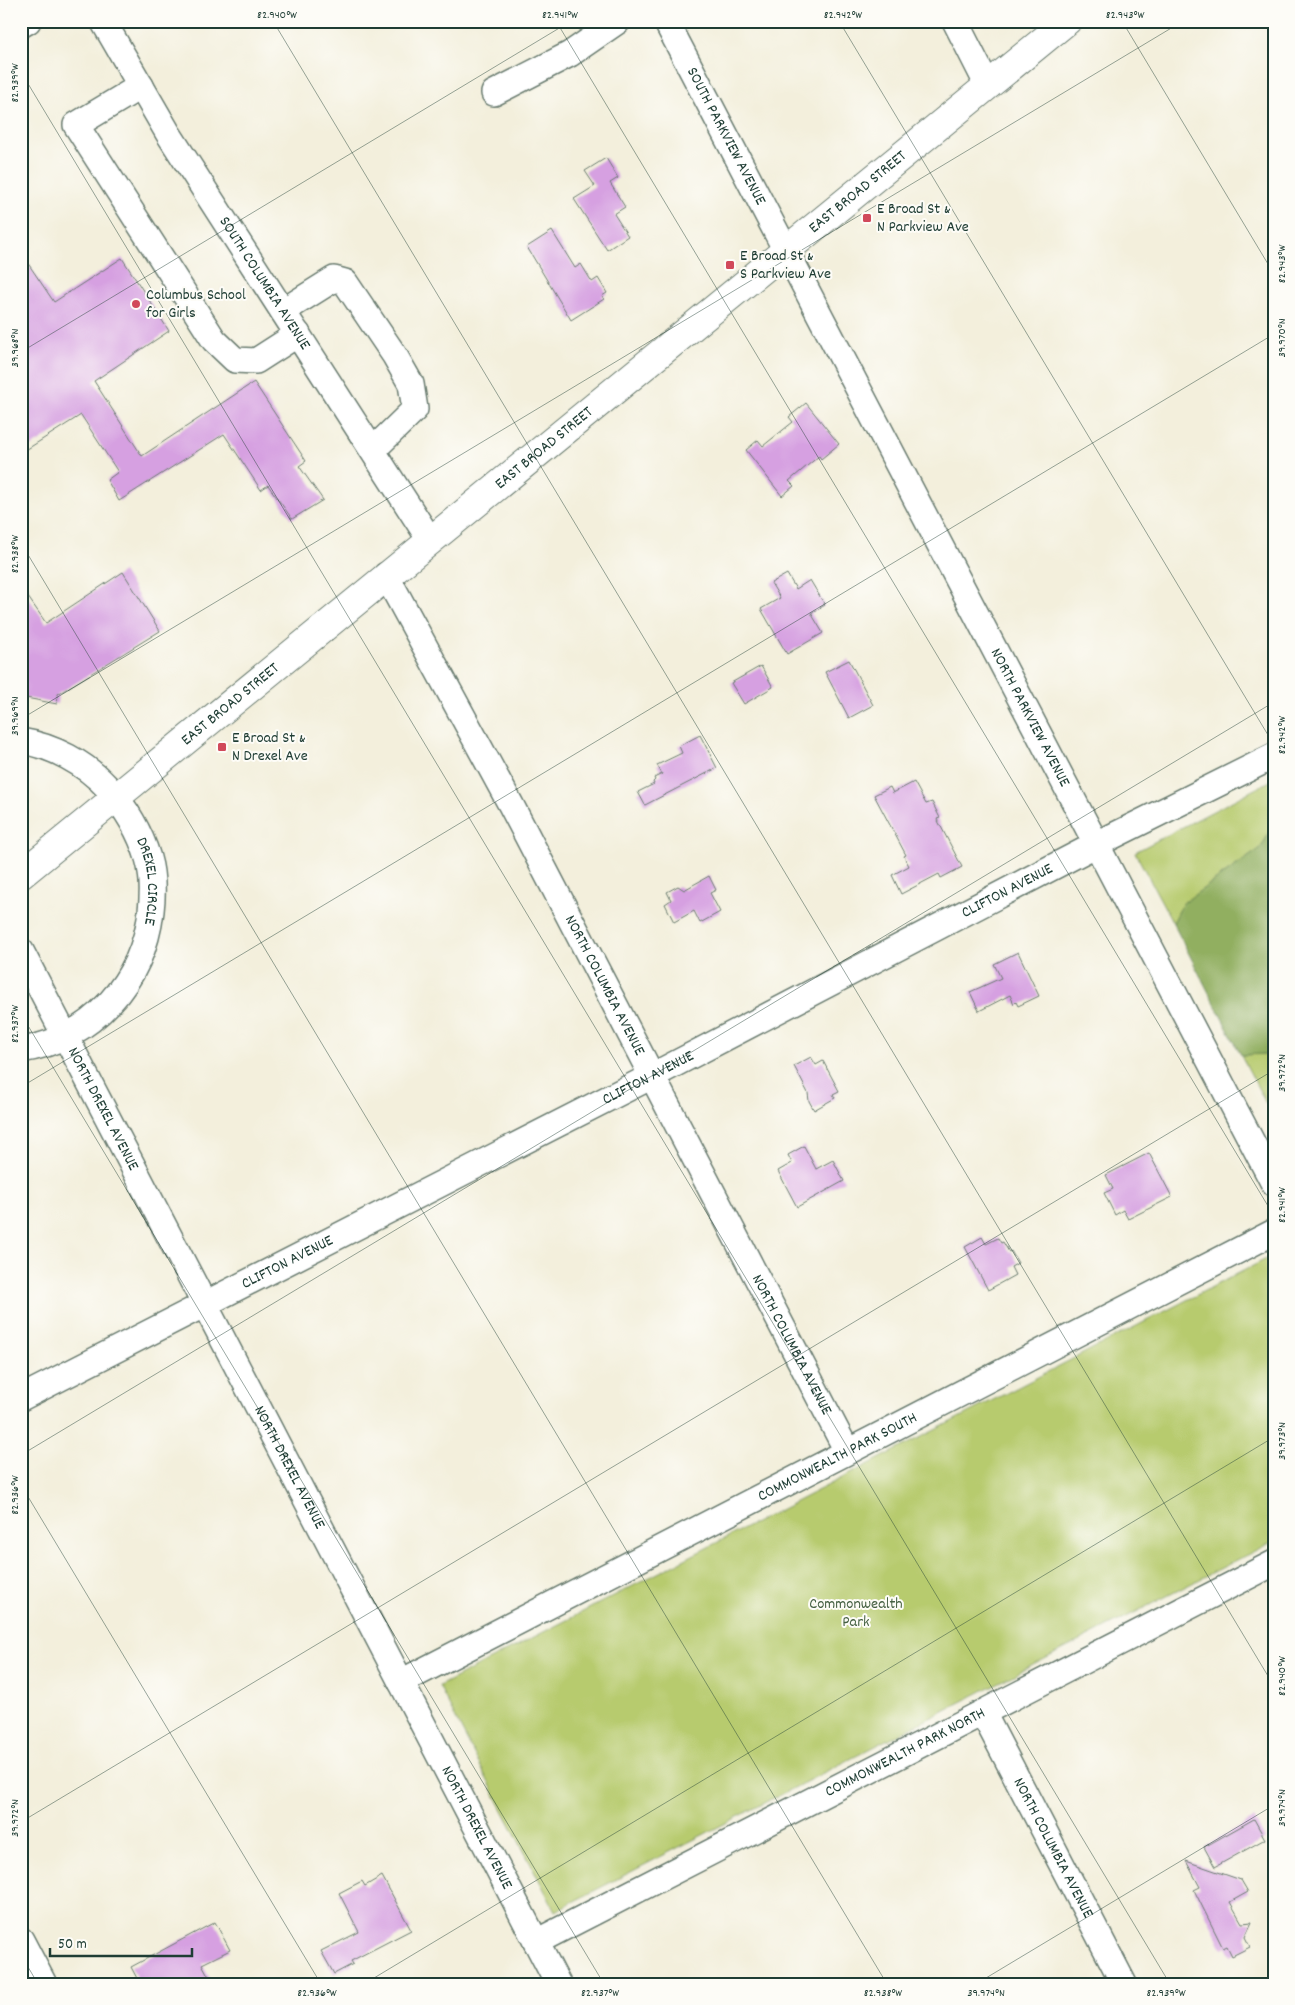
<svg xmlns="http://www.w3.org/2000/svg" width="1295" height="2005" font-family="Dekko,sans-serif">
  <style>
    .green { fill: #b7cb6e; stroke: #6b8451 }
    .forest { fill: #91af61; stroke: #58764a }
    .building { fill: #d6a0e1 }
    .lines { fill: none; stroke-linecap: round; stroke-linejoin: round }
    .minor-casing { stroke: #697b6f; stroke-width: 28 }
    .major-casing { stroke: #697b6f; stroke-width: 30 }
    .minor { stroke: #fff; stroke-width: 25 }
    .major { stroke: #fff; stroke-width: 28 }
    .ticks { fill: none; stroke: #1f3d34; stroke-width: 1; stroke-opacity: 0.45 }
    .poi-dot { fill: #d1495b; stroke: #fdfcf7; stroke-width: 2 }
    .labels { text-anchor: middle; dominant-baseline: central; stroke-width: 4; stroke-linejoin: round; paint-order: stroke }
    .street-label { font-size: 16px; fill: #1f3d34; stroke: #fdfcf7 }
    .poi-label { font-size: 16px; fill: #1f3d34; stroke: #fdfcf7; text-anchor: start }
    .park-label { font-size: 16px; fill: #456042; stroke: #fdfcf7 }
    .neatline { fill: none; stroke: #1f3d34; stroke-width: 2 }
    .ticks-label { font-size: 12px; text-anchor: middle; fill: #1f3d34 }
  </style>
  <rect width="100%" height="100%" fill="#fdfcf7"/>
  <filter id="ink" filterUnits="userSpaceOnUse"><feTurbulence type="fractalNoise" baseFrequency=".02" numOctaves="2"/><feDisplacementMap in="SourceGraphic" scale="10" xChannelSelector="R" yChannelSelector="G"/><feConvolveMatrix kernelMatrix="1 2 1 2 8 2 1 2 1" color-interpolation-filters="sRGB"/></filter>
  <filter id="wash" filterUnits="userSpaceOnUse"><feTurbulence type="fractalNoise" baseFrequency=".0096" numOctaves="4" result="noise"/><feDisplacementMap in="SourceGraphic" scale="20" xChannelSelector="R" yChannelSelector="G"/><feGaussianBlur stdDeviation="1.12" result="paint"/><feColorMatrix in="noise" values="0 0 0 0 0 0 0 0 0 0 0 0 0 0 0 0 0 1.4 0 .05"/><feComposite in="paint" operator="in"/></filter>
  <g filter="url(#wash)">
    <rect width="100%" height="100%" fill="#f3efdc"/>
    <!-- green -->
    <g class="green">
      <polygon points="1274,779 1274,823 1261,848 1183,903 1173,923 1135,852"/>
      <polygon points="1274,1051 1274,1119 1241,1055 1266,1054"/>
      <polygon points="1274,1255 1274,1541 555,1911 439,1686"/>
    </g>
    <!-- forest -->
    <polygon class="forest" points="1274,823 1274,1051 1266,1054 1241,1055 1173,923 1183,903 1261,848"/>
    <g id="blocks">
      <!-- building -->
      <g class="building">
        <polygon points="606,158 618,178 610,183 625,207 614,214 628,236 607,250 574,199 595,186 585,171"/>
        <polygon points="552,231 575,268 581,264 592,282 598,278 607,293 602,296 604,299 571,320 527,247"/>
        <polygon points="21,253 54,302 122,258 169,331 94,381 142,456 254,382 306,461 299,466 323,500 292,519 268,485 261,490 224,434 119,501 107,480 118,472 81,415 21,453"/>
        <polygon points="806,403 839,444 821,459 819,456 789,481 794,486 782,496 746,450 758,440 763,446 793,422 789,417"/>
        <polygon points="123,572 160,631 58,694 57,704 21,697 21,587 46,623"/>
        <polygon points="787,574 796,589 810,580 825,605 811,613 823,633 787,654 761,609 780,598 771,583"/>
        <polygon points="849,660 873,705 849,718 825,672"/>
        <polygon points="761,666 773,687 744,704 731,683"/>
        <polygon points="700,735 717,768 645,805 638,792 654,784 653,782 655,780 654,778 662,774 657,765 682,753 679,746"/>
        <polygon points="914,782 926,804 932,802 940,818 937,819 962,867 941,878 939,874 901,894 892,875 909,866 904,856 906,855 874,795 890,787 893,793"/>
        <polygon points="709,876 716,890 710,893 720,912 700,923 694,911 674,922 665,904 671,900 667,892 678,886 684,890"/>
        <polygon points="1018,952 1039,996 1018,1006 1016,1002 1014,1004 1010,995 979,1011 970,992 1001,978 994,964"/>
        <polygon points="811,1057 816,1065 823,1061 839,1091 833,1094 835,1098 814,1110 809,1101 808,1093 794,1066"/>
        <polygon points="804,1146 816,1169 833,1160 844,1181 797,1207 778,1171 792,1163 788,1155"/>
        <polygon points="1149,1153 1172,1197 1128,1219 1123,1210 1115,1215 1104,1193 1113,1189 1106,1175"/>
        <polygon points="982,1237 986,1244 998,1238 1001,1243 1003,1242 1009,1252 1011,1251 1018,1263 1011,1267 1015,1275 988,1290 965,1247"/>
        <polygon points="1254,1819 1265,1839 1215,1867 1204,1847"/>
        <polygon points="1186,1861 1241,1880 1248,1892 1230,1902 1242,1923 1252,1922 1245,1937 1250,1947 1232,1956 1227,1946 1223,1948 1194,1890 1200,1887"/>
        <polygon points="382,1876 411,1930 351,1961 353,1964 334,1974 321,1951 359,1932 339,1893 362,1881 365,1886"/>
        <polygon points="215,1922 230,1950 202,1964 213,1984 140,1984 131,1967"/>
      </g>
    </g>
  </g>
  <g filter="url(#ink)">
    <use href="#blocks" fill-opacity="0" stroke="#697b6f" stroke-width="1"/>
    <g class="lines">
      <!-- minor casing -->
      <g class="minor-casing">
        <g id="minor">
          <path id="s1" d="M103,21L168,133L430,540"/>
          <path id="s2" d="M666,21L1274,1184"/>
          <polyline points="955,21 988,86"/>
          <polyline points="21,25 28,21"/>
          <polyline points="141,86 76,125 214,340 235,360 256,361 298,334"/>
          <polyline points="494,93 570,54 618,21"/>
          <polyline points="283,311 334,279 345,282 395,356 411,384 415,409 373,450"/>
          <path id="s3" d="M386,575L511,805L847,1451"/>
          <path id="s4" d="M21,741C53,746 85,763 107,787C125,807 140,832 148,858C153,875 153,894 151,911C143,981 92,1039 21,1050"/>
          <path id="s5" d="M21,951L558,1984"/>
          <path id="s6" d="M21,1398L652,1076L1097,844L1274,756"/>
          <path id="s7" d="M401,1682L1274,1232"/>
          <path id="s8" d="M983,1713L1124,1984"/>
          <polyline points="21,1940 44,1984"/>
          <path id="s9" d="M536,1942L1274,1563"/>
        </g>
      </g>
      <!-- major casing -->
      <g class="major-casing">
        <g id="major">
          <path id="s10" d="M21,875L1067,21"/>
        </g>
      </g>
      <!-- minor -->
      <use href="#minor" class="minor"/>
      <!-- major -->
      <use href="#major" class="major"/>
    </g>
  </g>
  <!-- ticks -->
  <path class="ticks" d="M273,21L1274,1686M556,21L1274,1216M839,21L1274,745M1122,21L1274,274M21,72L1170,1984M21,352L571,21M21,543L887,1984M21,719L1183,21M21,1014L604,1984M21,1087L1274,334M21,1455L1274,702M21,1485L321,1984M21,1822L1274,1070M21,1955L38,1984M364,1984L1274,1437M976,1984L1274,1805"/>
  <!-- markers -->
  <g class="poi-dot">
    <rect x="862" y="213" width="10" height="10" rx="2.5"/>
    <rect x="725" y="260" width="10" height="10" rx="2.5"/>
    <circle cx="136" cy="304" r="5"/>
    <rect x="217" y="742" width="10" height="10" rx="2.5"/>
  </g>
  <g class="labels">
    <!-- street labels -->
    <g class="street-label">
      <text stroke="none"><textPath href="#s2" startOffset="130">SOUTH PARKVIEW AVENUE</textPath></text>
      <text stroke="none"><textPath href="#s10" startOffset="1080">EAST BROAD STREET</textPath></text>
      <text stroke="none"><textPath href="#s1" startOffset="308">SOUTH COLUMBIA AVENUE</textPath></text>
      <text stroke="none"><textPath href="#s10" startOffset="675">EAST BROAD STREET</textPath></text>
      <text stroke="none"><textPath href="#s10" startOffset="270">EAST BROAD STREET</textPath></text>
      <text stroke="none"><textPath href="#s2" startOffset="786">NORTH PARKVIEW AVENUE</textPath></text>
      <text stroke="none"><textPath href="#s4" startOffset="205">DREXEL CIRCLE</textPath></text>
      <text stroke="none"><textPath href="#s6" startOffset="1109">CLIFTON AVENUE</textPath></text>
      <text stroke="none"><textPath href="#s3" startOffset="465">NORTH COLUMBIA AVENUE</textPath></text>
      <text stroke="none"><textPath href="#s6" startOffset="704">CLIFTON AVENUE</textPath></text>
      <text stroke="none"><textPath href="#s5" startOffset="178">NORTH DREXEL AVENUE</textPath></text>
      <text stroke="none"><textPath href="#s6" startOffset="299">CLIFTON AVENUE</textPath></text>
      <text stroke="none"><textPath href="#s3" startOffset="870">NORTH COLUMBIA AVENUE</textPath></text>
      <text stroke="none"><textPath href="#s7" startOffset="491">COMMONWEALTH PARK SOUTH</textPath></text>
      <text stroke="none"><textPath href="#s5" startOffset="582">NORTH DREXEL AVENUE</textPath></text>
      <text stroke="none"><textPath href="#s9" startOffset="415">COMMONWEALTH PARK NORTH</textPath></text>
      <text stroke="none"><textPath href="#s5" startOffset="988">NORTH DREXEL AVENUE</textPath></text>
      <text stroke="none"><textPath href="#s8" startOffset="152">NORTH COLUMBIA AVENUE</textPath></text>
    </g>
    <!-- poi labels -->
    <g class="poi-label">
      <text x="877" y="209">E Broad St &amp;<tspan x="877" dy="18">N Parkview Ave</tspan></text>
      <text x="740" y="256">E Broad St &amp;<tspan x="740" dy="18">S Parkview Ave</tspan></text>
      <text x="146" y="295">Columbus School<tspan x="146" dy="18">for Girls</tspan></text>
      <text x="232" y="738">E Broad St &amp;<tspan x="232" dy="18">N Drexel Ave</tspan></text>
    </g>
    <!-- park labels -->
    <g class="park-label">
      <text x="856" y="1604">Commonwealth<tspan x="856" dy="18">Park</tspan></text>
    </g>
  </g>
  <!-- margin -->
  <rect width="1295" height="2005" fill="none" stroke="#fdfcf7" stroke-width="55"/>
  <!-- scale -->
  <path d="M50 1948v8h142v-8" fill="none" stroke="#1f3d34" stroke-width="2.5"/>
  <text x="58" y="1948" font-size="15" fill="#1f3d34" stroke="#fdfcf7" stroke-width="4" paint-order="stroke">50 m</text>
  <rect x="28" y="28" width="1240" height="1950" class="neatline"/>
  <g class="ticks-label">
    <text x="277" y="18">82.940°W</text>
    <text x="560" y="18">82.941°W</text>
    <text x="843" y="18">82.942°W</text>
    <text x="1125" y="18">82.943°W</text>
    <text transform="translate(14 83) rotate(-90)" y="4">82.939°W</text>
    <text transform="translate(1281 264) rotate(-90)" y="4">82.943°W</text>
    <text transform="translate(1281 338) rotate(-90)" y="4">39.970°N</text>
    <text transform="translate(14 348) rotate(-90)" y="4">39.968°N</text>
    <text transform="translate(14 554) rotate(-90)" y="4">82.938°W</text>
    <text transform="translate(14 716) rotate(-90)" y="4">39.969°N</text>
    <text transform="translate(1281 735) rotate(-90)" y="4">82.942°W</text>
    <text transform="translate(14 1024) rotate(-90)" y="4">82.937°W</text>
    <text transform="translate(1281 1073) rotate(-90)" y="4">39.972°N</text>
    <text transform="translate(1281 1205) rotate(-90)" y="4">82.941°W</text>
    <text transform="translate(1281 1441) rotate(-90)" y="4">39.973°N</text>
    <text transform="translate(14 1495) rotate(-90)" y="4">82.936°W</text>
    <text transform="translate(1281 1676) rotate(-90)" y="4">82.940°W</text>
    <text transform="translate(1281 1808) rotate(-90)" y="4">39.974°N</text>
    <text transform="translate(14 1818) rotate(-90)" y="4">39.972°N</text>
    <text x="317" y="1996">82.936°W</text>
    <text x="600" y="1996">82.937°W</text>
    <text x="883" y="1996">82.938°W</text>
    <text x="986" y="1996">39.974°N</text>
    <text x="1166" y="1996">82.939°W</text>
  </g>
</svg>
